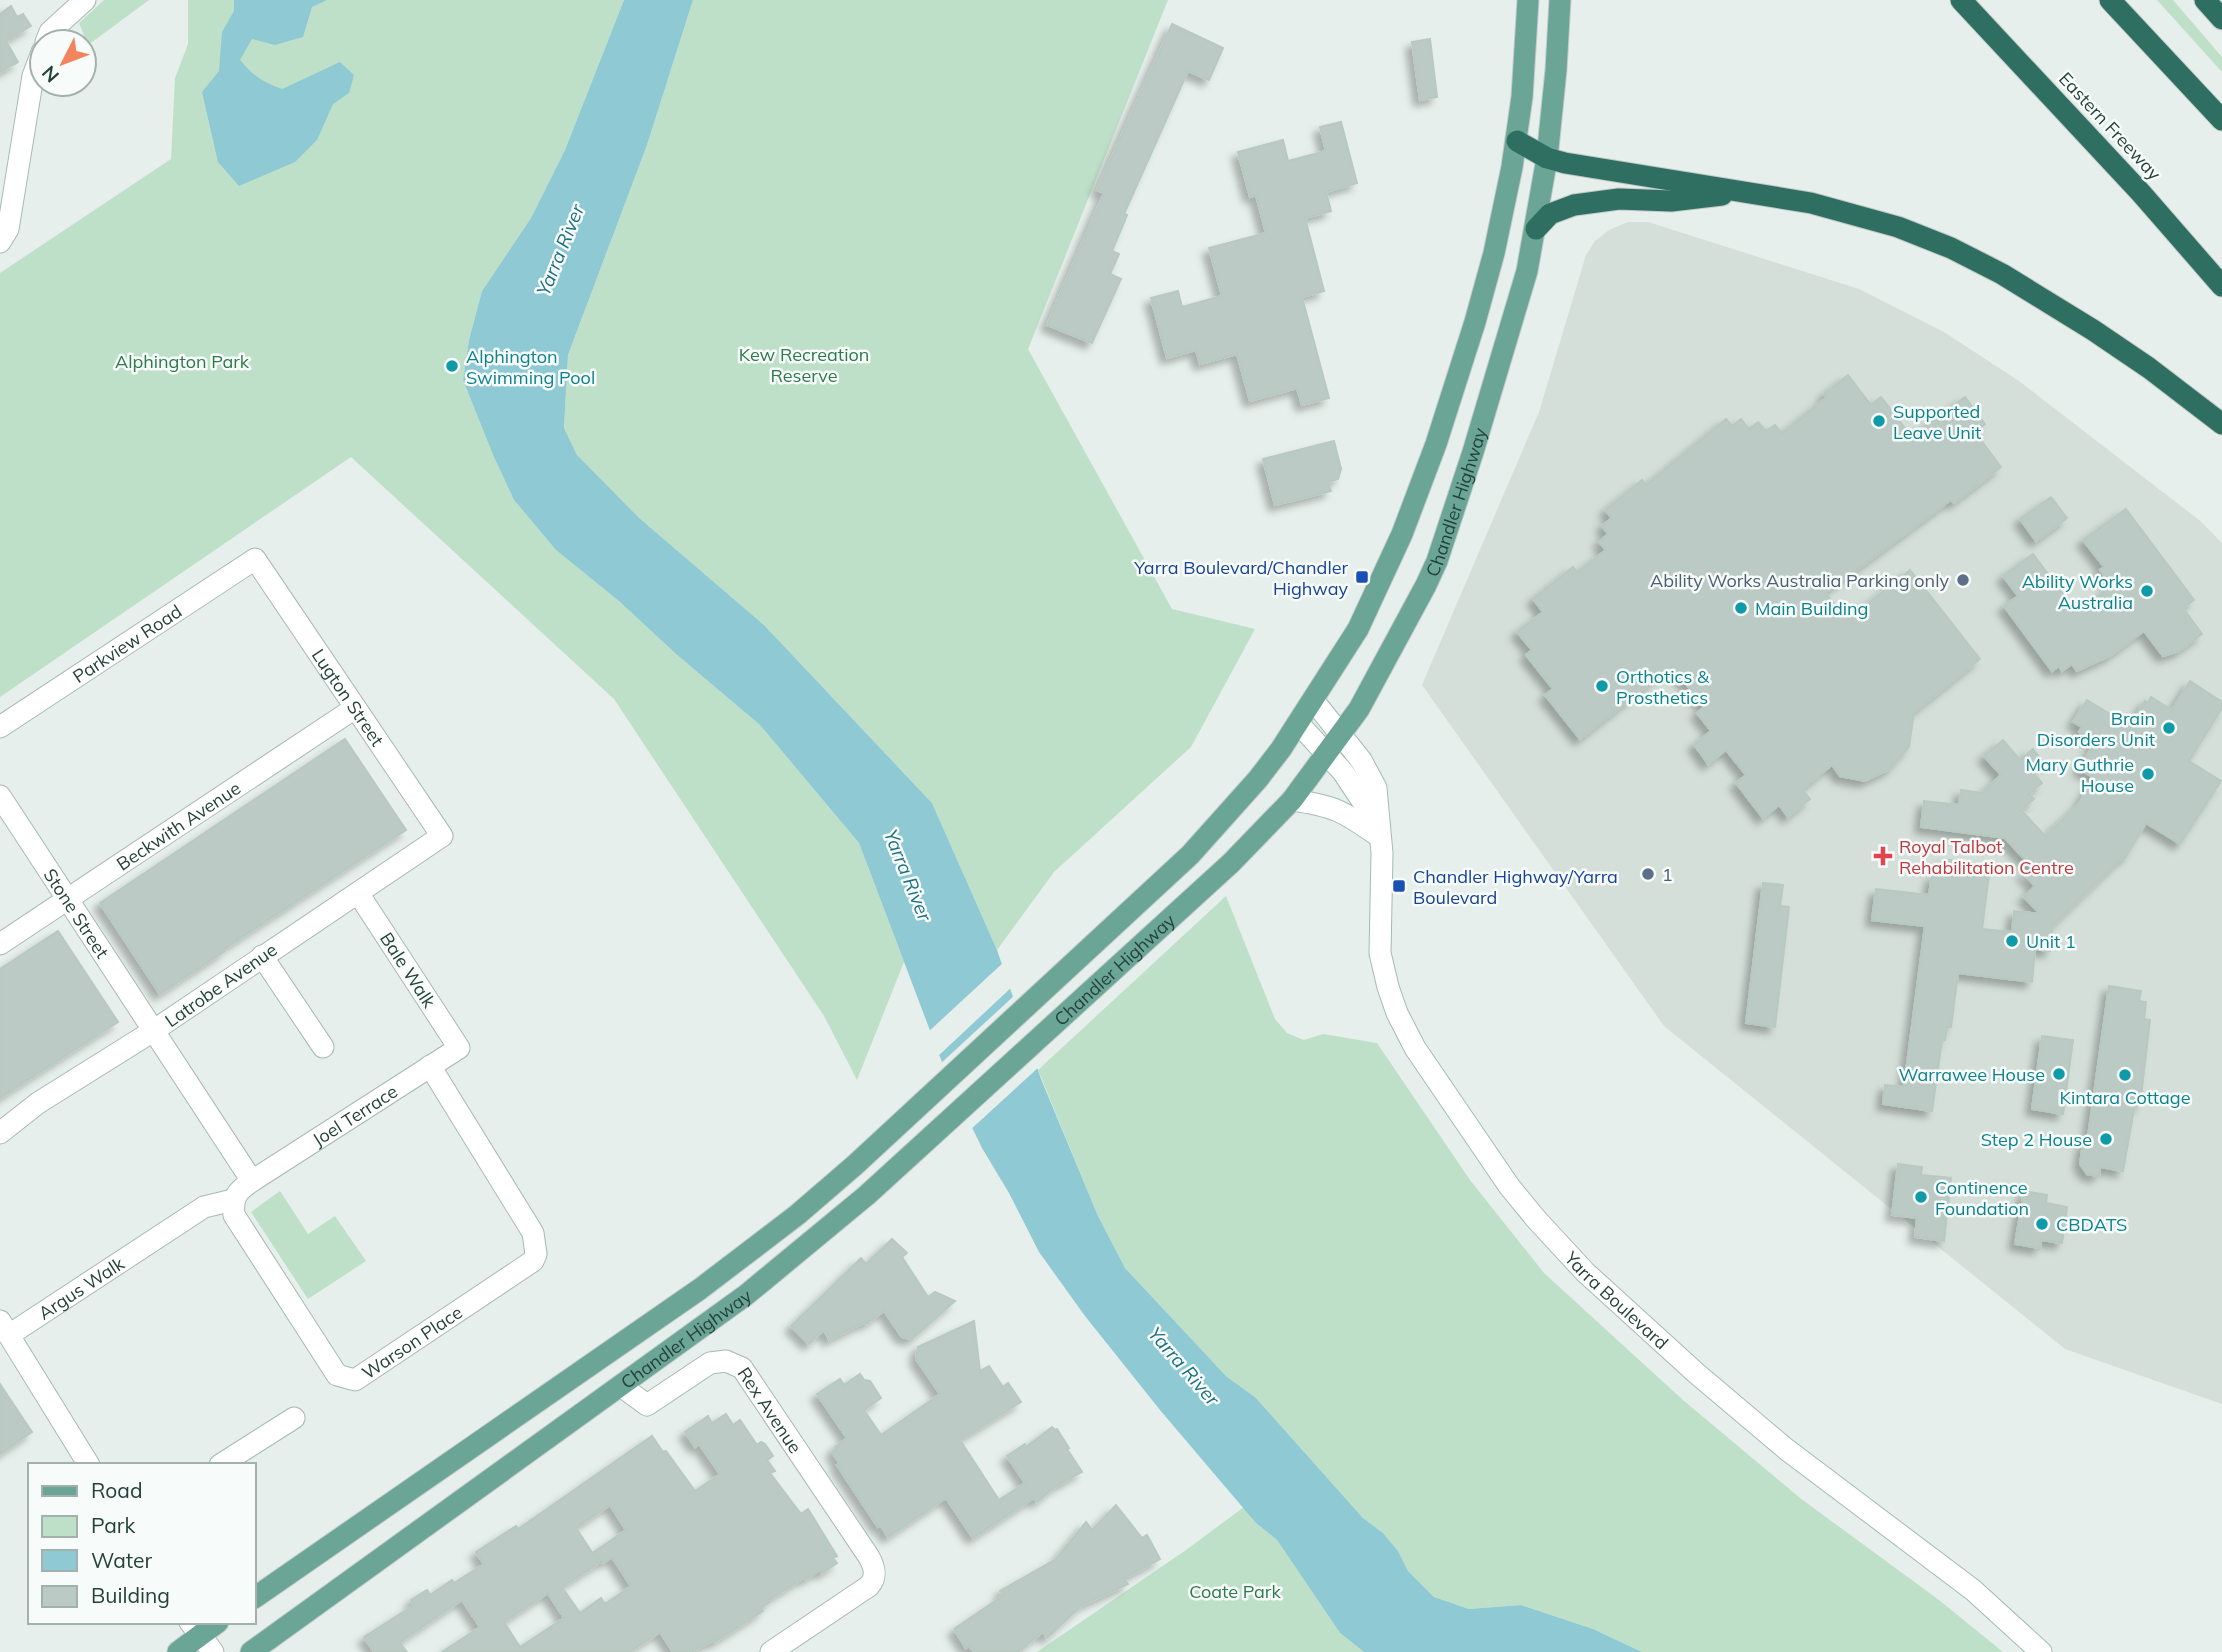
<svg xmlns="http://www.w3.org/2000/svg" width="2222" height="1652" font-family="Mulish,sans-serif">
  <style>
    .built { fill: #d4dfda }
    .green { fill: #bfe0c8 }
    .water { fill: #8ec9d4 }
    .pier { fill: #e6efeb }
    .building { fill: #bbcac4; stroke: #b8c9c2; stroke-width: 2; fill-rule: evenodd; filter: url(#shadow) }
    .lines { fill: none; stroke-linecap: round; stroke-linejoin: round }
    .street-casing { stroke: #a8b8b2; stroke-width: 23 }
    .secondary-casing { stroke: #a4bbb3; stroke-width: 23 }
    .primary-casing { stroke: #c2cac8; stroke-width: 23 }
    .highway-casing { stroke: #c2cac8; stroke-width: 23 }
    .street { stroke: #fff; stroke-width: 21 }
    .secondary { stroke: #fff; stroke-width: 21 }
    .primary { stroke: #6aa596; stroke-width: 21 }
    .highway { stroke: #2f6f62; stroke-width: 21 }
    .culture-dot { fill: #0f9aa8; stroke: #f7fbf9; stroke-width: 2.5 }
    .transit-dot { fill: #1a4fb4; stroke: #f7fbf9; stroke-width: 2.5 }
    .service-dot { fill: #5c6f8a; stroke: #f7fbf9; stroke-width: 2.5 }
    .health-dot { fill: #e0444e; stroke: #f7fbf9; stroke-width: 2.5 }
    .labels { text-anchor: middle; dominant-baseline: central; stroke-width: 5; stroke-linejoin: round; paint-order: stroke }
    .street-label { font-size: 18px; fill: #24423a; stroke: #f7fbf9 }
    .park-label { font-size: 18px; fill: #2d7a4b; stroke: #f7fbf9 }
    .culture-label { font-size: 18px; fill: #0d838f; stroke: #f7fbf9; text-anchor: start }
    .transit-label { font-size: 18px; fill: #164399; stroke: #f7fbf9; text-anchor: end }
    .service-label { font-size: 18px; fill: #4e5e75; stroke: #f7fbf9; text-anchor: end }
    .health-label { font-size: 18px; fill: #be3a42; stroke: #f7fbf9; text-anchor: start }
    .water-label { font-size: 19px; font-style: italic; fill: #1c6f80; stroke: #f7fbf9 }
  </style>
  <defs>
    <filter id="shadow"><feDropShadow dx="-6" dy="6" stdDeviation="3.5" flood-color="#0004"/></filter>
  </defs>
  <rect width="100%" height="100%" fill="#e6efeb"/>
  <!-- built -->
  <polygon class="built" points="1628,222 1648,222 1859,289 1944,332 2019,381 2199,520 2222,543 2222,1404 2065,1349 1664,1026 1422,685 1539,412 1586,255 1595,241 1609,230"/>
  <!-- green -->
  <g class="green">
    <polygon points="104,0 149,0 88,45 79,23"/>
    <polygon points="188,0 624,0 565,150 531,218 482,291 469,340 463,380 493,455 514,500 556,550 620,602 676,654 760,725 859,843 904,962 857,1080 824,1016 614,699 351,457 0,697 0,273 171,159 175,78 188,44"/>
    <polygon points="693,0 1168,0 1028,349 1172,609 1255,629 1191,747 1054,872 997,950 932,803 764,625 638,518 577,455 564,428 568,355 647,145"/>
    <polygon points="2157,0 2173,0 2222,57 2222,72"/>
    <polygon points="1226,896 1275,1019 1287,1033 1304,1040 1323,1034 1377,1043 1470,1180 1544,1273 1683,1400 1800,1498 1939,1600 2003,1652 1642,1652 1593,1629 1521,1605 1469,1609 1434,1597 1408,1571 1398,1551 1383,1533 1363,1518 1255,1397 1227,1377 1125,1268 1098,1216 1038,1070"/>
    <polygon points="280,1191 308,1234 335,1216 366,1261 308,1299 251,1212"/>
    <polygon points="1244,1507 1256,1523 1277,1540 1340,1633 1364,1652 1037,1652 1186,1550"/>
  </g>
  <!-- water -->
  <g class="water">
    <path d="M234,0H327L312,7L303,37L275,45L252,39L240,60C252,75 264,83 282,89L340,62L354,75L349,93L333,104L317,140L295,162L239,186L218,162L202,92L219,71L222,32L234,11Z"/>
    <polygon points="624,0 693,0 647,145 568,355 564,428 577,455 639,518 764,625 932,803 997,950 1041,1079 1098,1216 1125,1268 1227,1377 1255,1397 1363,1518 1383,1533 1398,1551 1408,1571 1434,1597 1469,1609 1521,1605 1593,1629 1642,1652 1364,1652 1340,1633 1277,1540 1256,1523 1160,1410 1085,1316 1039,1252 1009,1193 982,1148 948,1078 859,843 760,725 676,654 620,602 556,550 514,500 493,455 463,380 469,340 482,291 531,218 565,150"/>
  </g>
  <!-- pier -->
  <g class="pier">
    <polygon points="1005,961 1013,986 936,1058 927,1033"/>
    <polygon points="1016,994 1040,1066 969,1131 939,1065"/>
  </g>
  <!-- building -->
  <g class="building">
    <polygon points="11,6 17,17 23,14 31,26 6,41 18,62 0,72 0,14"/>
    <polygon points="1172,24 1223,48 1209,80 1188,71 1124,214 1127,215 1112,251 1119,254 1110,274 1121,279 1092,343 1047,325 1104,193 1097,190"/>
    <polygon points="1430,39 1437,97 1420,100 1412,42"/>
    <polygon points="1341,122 1357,183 1326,192 1331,211 1305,218 1324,291 1302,297 1329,398 1302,405 1297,388 1250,401 1237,354 1200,364 1196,350 1167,358 1151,298 1178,291 1182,307 1222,296 1209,248 1266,233 1256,195 1250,197 1238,152 1283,140 1288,161 1326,151 1320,127"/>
    <polygon points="1848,375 1871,405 1881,397 1911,436 1965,397 1985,424 1975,432 2001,467 1954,503 1951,500 1825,593 1847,620 1910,570 1980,659 1914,712 1909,747 1890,769 1865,781 1840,776 1832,765 1802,789 1810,799 1788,817 1779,805 1763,818 1736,783 1746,775 1726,750 1708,764 1701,754 1694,745 1711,731 1697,713 1704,707 1672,666 1580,739 1545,695 1553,689 1526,655 1532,650 1517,632 1543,612 1533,599 1573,567 1577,572 1606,550 1599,542 1608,534 1602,526 1612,518 1605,510 1642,480 1646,485 1726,419 1732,426 1741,419 1749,429 1758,422 1766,431 1775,425 1782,433 1827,397 1824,394"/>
    <polygon points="1334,441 1341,469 1338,479 1328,482 1331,491 1275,505 1263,459"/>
    <polygon points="2051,497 2067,518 2036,541 2020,519"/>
    <polygon points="2126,509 2194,600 2183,608 2202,634 2179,651 2163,656 2144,631 2110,656 2077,671 2072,664 2062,671 2059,666 2052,671 2004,606 2018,596 2003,576 2033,554 2077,613 2112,586 2100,570 2104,567 2083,540"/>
    <polygon points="2190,681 2222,702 2222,708 2189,761 2221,781 2180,844 2146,823 2125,858 2123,857 2053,925 2050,951 2035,949 2032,982 1958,973 1951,1027 1947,1027 1945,1040 1942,1040 1932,1111 1883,1104 1885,1085 1904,1087 1925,926 1872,920 1876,889 1929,895 1932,875 1941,876 1943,859 1990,866 1982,929 2012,932 2014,911 2040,914 2024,897 2035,886 2022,872 2040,876 2005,838 1921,827 1924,801 1959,805 1961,790 1982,793 2001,775 1984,756 2003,740 2020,760 2033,749 2044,763 2033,773 2042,783 2029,794 2034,799 2021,810 2045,836 2078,805 2094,778 2079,769 2095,742 2079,732 2082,727 2073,722 2087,700 2130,726 2145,701 2148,703 2151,697 2172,710"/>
    <polygon points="345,739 406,830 224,949 225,951 160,994 100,903"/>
    <polygon points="1763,883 1783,885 1780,906 1789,907 1775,1027 1746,1023"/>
    <polygon points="58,931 118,1022 0,1098 0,969"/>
    <polygon points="2109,986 2141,991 2139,1001 2146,1002 2144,1019 2150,1020 2140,1105 2135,1104 2123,1171 2100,1167 2099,1176 2087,1174 2080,1164 2083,1143 2087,1144"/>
    <polygon points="2042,1036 2073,1040 2063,1114 2032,1109"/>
    <polygon points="1898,1164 1922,1167 1921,1175 1951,1178 1944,1241 1915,1237 1917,1218 1892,1215"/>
    <polygon points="2024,1191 2047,1195 2046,1203 2067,1207 2062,1243 2041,1240 2040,1248 2015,1244"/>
    <polygon points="892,1239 907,1253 902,1257 928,1297 935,1292 955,1301 912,1339 902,1337 884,1311 866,1324 865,1322 829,1340 824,1330 809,1344 791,1326 861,1258 866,1264"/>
    <polygon points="974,1321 980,1371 989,1366 1003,1387 1008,1383 1021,1402 960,1440 999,1500 1025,1483 1007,1456 1025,1444 1026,1447 1052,1427 1055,1430 1057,1429 1069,1448 1067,1449 1082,1472 1056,1486 1037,1502 1034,1498 973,1538 946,1498 888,1537 881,1526 878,1527 837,1465 840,1464 832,1452 836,1449 835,1447 847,1438 817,1394 840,1379 844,1385 860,1374 864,1380 870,1381 881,1398 864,1410 881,1435 940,1394 916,1359 918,1347"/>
    <polygon points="0,1384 32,1432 0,1454"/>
    <path d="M726,1414L733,1425L740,1420L757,1445L761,1442L765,1444L773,1456L767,1460L775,1471L770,1473L801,1514L808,1509L837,1556L833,1558L837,1563L822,1573L820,1570L806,1579L805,1577L769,1600L770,1602L761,1608L763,1611L715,1642L714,1640L691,1652H673L660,1632L630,1652H442L480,1627L462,1600L406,1638L400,1643L407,1652H374L364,1637L414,1605L411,1600L427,1590L430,1595L452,1580L454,1583L484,1564L476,1552L516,1526L518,1529L652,1436L663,1452L666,1451L695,1491L720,1474L699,1444L695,1447L685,1432L708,1416L712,1423ZM610,1505L626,1530L594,1552L603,1563L612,1557L631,1586L605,1604L601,1598L580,1613L562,1587L599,1563L576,1528ZM548,1593L564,1618L520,1647L504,1622Z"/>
    <polygon points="1116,1505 1142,1538 1147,1535 1160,1559 1124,1578 1128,1584 1082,1605 1047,1638 1043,1632 1018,1652 974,1652 969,1646 966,1648 954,1629 1004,1595 1000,1591 1056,1559 1086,1522 1092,1530"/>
  </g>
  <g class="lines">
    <!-- street casing -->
    <g class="street-casing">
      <g id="street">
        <polyline points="46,42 50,32 85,0"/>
        <polyline points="0,242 8,229 33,76 42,52"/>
        <path id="s1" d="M0,727L255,559L442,836L153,1031L38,1103L0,1133"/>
        <path id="s2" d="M0,796L252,1181C237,1191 232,1197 234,1215L337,1375L355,1380L533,1261L536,1254L533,1233L430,1066"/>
        <path id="s3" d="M0,944L355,708"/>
        <polyline points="262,956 323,1047"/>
        <path id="s4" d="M252,1181L459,1048L358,893"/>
        <polyline points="0,1321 89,1465"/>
        <path id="s5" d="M9,1335L204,1207L233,1200"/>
        <path id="s6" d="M621,1386L647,1405L710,1363L726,1361L742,1368L869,1557C875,1568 877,1577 869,1586L771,1652"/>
        <polyline points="220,1465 294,1418"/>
        <polyline points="190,1622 213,1652"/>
      </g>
    </g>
    <!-- secondary casing -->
    <g class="secondary-casing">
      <g id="secondary">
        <path id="s7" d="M1313,700L1361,760L1376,788L1382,853L1380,953L1388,987L1397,1013L1415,1048L1509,1186L1536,1219L1585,1272L1696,1373L1786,1449L1973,1590L2041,1652"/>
        <polyline points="1298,723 1343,772 1379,826"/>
        <path d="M1292,800C1336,806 1344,812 1380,837"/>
      </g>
    </g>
    <!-- primary casing -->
    <g class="primary-casing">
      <g id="primary">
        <polyline points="254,1598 700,1289 797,1215 855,1165 1190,855 1258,779 1281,749 1358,629 1402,534 1436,444 1475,322 1494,253 1512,167 1522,97 1528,0"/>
        <polyline points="178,1652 218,1622"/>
        <path id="s8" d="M251,1652L746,1295L867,1195L1231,863L1292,800L1359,709L1426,585L1437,561L1473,452L1527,271L1547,158L1556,70L1560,0"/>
      </g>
    </g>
    <!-- highway casing -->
    <g class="highway-casing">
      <g id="highway">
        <polyline points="1961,0 2141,193 2222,286"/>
        <polyline points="2110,0 2222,120"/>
        <polyline points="2205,0 2222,19"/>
        <polyline points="1517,141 1547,158 1565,163 1811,203 1898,227 1951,248 2002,274 2093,330 2149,368 2222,424"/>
        <polyline points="1536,229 1550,214 1574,205 1619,199 1671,201 1722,195"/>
      </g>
    </g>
    <!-- street -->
    <use href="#street" class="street"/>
    <!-- secondary -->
    <use href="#secondary" class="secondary"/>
    <!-- primary -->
    <use href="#primary" class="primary"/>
    <!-- highway -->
    <use href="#highway" class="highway"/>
  </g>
  <!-- markers -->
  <g class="culture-dot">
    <circle cx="452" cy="366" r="7"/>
    <circle cx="1879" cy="421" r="7"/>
    <circle cx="2147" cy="591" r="7"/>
    <circle cx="1741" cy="608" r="7"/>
    <circle cx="1602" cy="686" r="7"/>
    <circle cx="2169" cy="728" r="7"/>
    <circle cx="2148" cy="774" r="7"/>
    <circle cx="2012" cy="941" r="7"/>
    <circle cx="2059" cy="1074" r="7"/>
    <circle cx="2125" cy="1075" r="7"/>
    <circle cx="2106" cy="1139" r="7"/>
    <circle cx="1921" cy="1197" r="7"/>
    <circle cx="2042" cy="1224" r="7"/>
  </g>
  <g class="transit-dot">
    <rect x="1355" y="570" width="14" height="14" rx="3.5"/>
    <rect x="1392" y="879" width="14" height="14" rx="3.5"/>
  </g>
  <g class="service-dot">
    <circle cx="1963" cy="580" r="7"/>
    <circle cx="1648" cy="874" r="7"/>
  </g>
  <path class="health-dot" d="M1879.5 845.5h7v7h7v7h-7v7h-7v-7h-7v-7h7z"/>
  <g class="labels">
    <!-- street labels -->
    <g class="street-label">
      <text transform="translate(2110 126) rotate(47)">Eastern Freeway</text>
      <text stroke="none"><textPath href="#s8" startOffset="1690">Chandler Highway</textPath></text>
      <text stroke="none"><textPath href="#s1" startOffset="152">Parkview Road</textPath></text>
      <text stroke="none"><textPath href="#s1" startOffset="472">Lugton Street</textPath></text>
      <text stroke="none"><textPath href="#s3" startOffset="214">Beckwith Avenue</textPath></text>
      <text stroke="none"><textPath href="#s2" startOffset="140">Stone Street</textPath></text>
      <text stroke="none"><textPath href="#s8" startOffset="1102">Chandler Highway</textPath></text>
      <text transform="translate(408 970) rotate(57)">Bale Walk</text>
      <text transform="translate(221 985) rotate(-35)">Latrobe Avenue</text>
      <text stroke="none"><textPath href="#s4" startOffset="122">Joel Terrace</textPath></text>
      <text stroke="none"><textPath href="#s5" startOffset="86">Argus Walk</textPath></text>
      <text stroke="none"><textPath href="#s7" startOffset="700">Yarra Boulevard</textPath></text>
      <text stroke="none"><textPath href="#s8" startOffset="536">Chandler Highway</textPath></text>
      <text stroke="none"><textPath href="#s2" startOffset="779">Warson Place</textPath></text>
      <text stroke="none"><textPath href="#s6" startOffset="192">Rex Avenue</textPath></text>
    </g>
    <!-- park labels -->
    <g class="park-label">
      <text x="804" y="354">Kew Recreation<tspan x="804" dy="21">Reserve</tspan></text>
      <text x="182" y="361">Alphington Park</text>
      <text x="1235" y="1591">Coate Park</text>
    </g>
    <!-- culture labels -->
    <g class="culture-label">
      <text x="466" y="356">Alphington<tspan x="466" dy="21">Swimming Pool</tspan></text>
      <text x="1893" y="411">Supported<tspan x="1893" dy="21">Leave Unit</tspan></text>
      <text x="2133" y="581" text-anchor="end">Ability Works<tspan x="2133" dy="21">Australia</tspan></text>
      <text x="1755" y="608">Main Building</text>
      <text x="1616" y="676">Orthotics &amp;<tspan x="1616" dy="21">Prosthetics</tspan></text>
      <text x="2155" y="718" text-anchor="end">Brain<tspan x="2155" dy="21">Disorders Unit</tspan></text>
      <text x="2134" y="764" text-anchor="end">Mary Guthrie<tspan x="2134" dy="21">House</tspan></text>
      <text x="2026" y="941">Unit 1</text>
      <text x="2045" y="1074" text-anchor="end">Warrawee House</text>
      <text x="2125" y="1097" text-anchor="middle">Kintara Cottage</text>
      <text x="2092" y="1139" text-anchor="end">Step 2 House</text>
      <text x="1935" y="1187">Continence<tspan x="1935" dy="21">Foundation</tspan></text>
      <text x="2056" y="1224">CBDATS</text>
    </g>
    <!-- transit labels -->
    <g class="transit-label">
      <text x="1348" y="567">Yarra Boulevard/Chandler<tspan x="1348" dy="21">Highway</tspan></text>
      <text x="1413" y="876" text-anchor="start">Chandler Highway/Yarra<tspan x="1413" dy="21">Boulevard</tspan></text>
    </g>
    <!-- service labels -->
    <g class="service-label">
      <text x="1949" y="580">Ability Works Australia Parking only</text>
      <text x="1662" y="874" text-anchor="start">1</text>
    </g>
    <!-- health labels -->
    <g class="health-label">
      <text x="1899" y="846">Royal Talbot<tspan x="1899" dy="21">Rehabilitation Centre</tspan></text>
    </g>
    <!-- water labels -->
    <g class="water-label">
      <text transform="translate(560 250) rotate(-68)">Yarra River</text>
      <text transform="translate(908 875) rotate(68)">Yarra River</text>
      <text transform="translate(1184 1366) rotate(49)">Yarra River</text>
    </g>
  </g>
  <!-- legend -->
  <rect x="28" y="1463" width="228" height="161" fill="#f7fbf9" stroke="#a3b1ad" stroke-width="2"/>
  <rect x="42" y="1486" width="35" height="10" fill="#6aa596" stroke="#a3b1ad" stroke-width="2"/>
  <text x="91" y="1498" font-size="21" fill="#24423a">Road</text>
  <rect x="42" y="1516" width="35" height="21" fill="#bfe0c8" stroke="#a3b1ad" stroke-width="2"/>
  <text x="91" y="1533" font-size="21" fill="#24423a">Park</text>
  <rect x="42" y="1550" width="35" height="21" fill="#8ec9d4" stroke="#a3b1ad" stroke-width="2"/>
  <text x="91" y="1568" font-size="21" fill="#24423a">Water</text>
  <rect x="42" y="1586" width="35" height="21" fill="#bbcac4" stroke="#a3b1ad" stroke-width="2"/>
  <text x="91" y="1603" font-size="21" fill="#24423a">Building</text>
  <!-- north arrow -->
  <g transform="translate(63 63) rotate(228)"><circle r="33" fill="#f7fbf9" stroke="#a3b1ad" stroke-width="2"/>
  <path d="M0-5L12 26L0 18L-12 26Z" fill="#f4845f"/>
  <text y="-10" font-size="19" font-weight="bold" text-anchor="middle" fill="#24423a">N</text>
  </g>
</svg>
